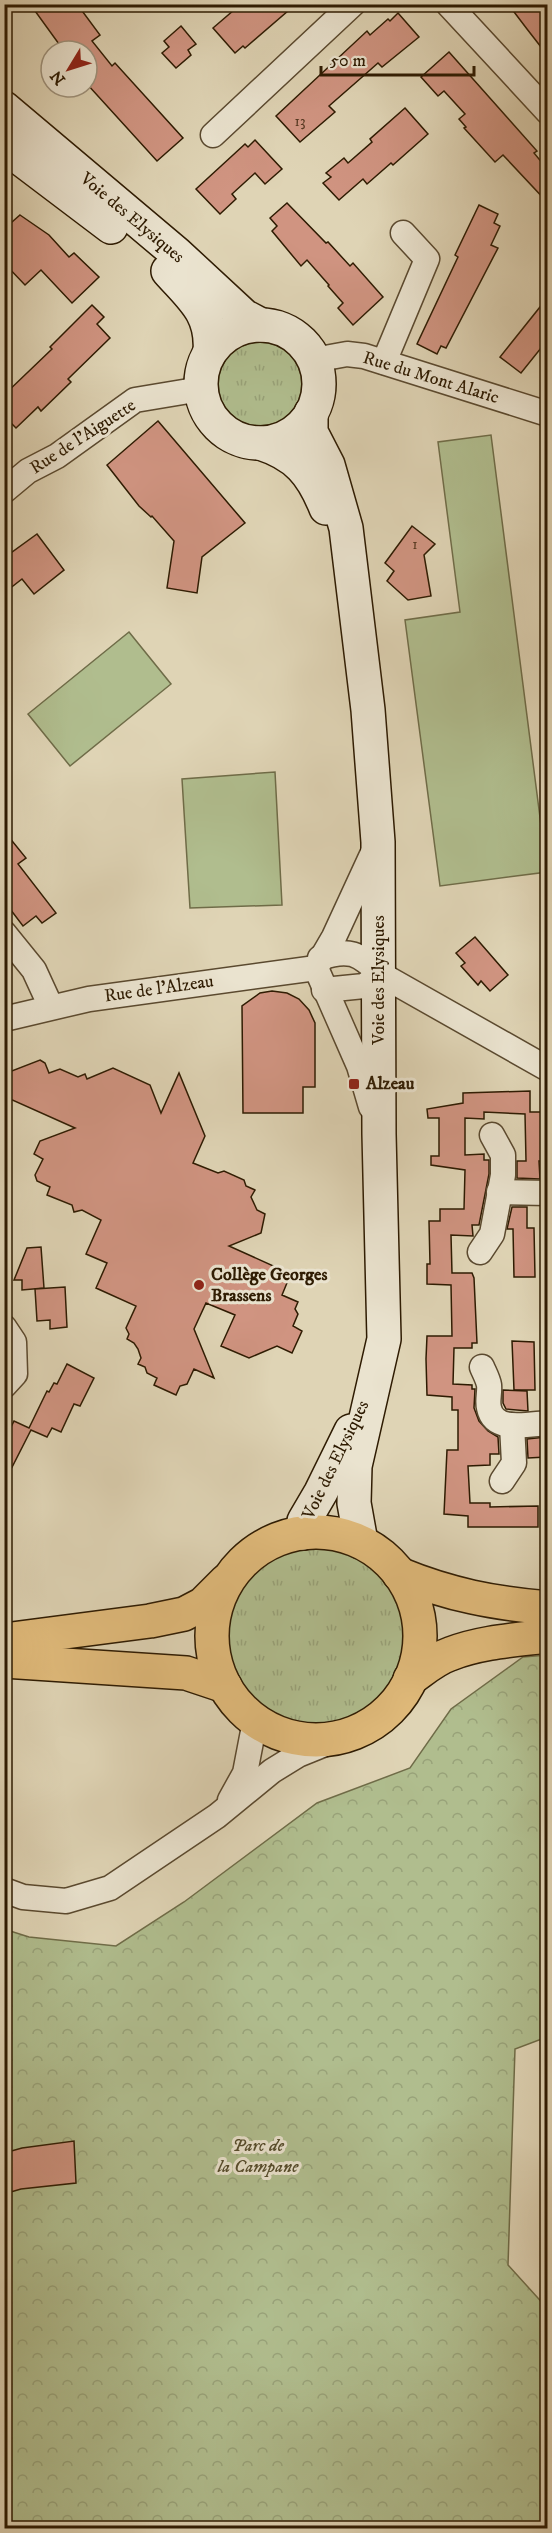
<svg xmlns="http://www.w3.org/2000/svg" width="552" height="2533" font-family="'IM FELL DW Pica',serif">
  <style>
    .grass { fill: url(#grass-tufts); stroke: #6f6c48; stroke-width: 1.5 }
    .park { fill: url(#park-crowns); stroke: #6f6c48; stroke-width: 1.5 }
    .garden { fill: #b0bd8e; stroke: #6f6c48; stroke-width: 1.5 }
    .building { fill: #d09481; stroke: #2e1b02; stroke-width: 1.5 }
    .lines { fill: none; stroke-linecap: round; stroke-linejoin: round }
    .street-casing { stroke: #5a492f; stroke-width: 27 }
    .secondary-casing { stroke: #2e1b02; stroke-width: 36 }
    .primary-casing { stroke: #2e1b02; stroke-width: 36 }
    .street { stroke: #eae3cf; stroke-width: 24 }
    .secondary { stroke: #eae3cf; stroke-width: 33 }
    .primary { stroke: #e0ba7a; stroke-width: 33 }
    .poi-dot { fill: #8f2418; stroke: #eae3cf; stroke-width: 2 }
    .labels { text-anchor: middle; dominant-baseline: central; stroke-width: 6; stroke-linejoin: round; paint-order: stroke }
    .number-label { font-size: 15px; fill: #563922 }
    .street-label { font-size: 18px; fill: #2e1b02; stroke: #eae3cf }
    .poi-label { font-size: 18px; font-weight: bold; fill: #2e1b02; stroke: #eae3cf; text-anchor: start }
    .park-label { font-size: 18px; font-style: italic; fill: #554c2c; stroke: #eae3cf }
  </style>
  <defs>
    <pattern id="grass-tufts" width="24" height="20" patternUnits="userSpaceOnUse" patternTransform="scale(1.5)"><rect width="24" height="20" fill="#b0bd8e"/><path d="M3 7l-1-3M5 7V3M7 7l1-3M15 17l-1-3M17 17v-4M19 17l1-3" fill="none" stroke="#98a279"/></pattern>
    <pattern id="park-crowns" width="20" height="18" patternUnits="userSpaceOnUse" patternTransform="scale(1.5)"><rect width="20" height="18" fill="#b0bd8e"/><path d="M2 6a3 3 0 1 1 6 0M12 15a3 3 0 1 1 6 0" fill="none" stroke="#98a279"/></pattern>
  </defs>
  <rect width="100%" height="100%" fill="#dfd4b5"/>
  <filter id="stains"><feTurbulence type="fractalNoise" baseFrequency=".00333" numOctaves="4"/><feColorMatrix values="0 0 0 0 .2 0 0 0 0 .09 0 0 0 0 .02 0 0 0 .5 -.17"/></filter>
  <radialGradient id="worn" r=".72"><stop offset=".6" stop-color="#630" stop-opacity="0"/><stop offset="1" stop-color="#630" stop-opacity=".3"/></radialGradient>
  <!-- grass -->
  <g class="grass">
    <circle cx="260" cy="384" r="42"/>
    <circle cx="316" cy="1636" r="91"/>
  </g>
  <!-- park -->
  <polygon class="park" points="547,1655 547,2037 515,2049 508,2265 547,2308 547,2528 5,2528 4,1929 29,1937 116,1946 184,1902 317,1803 410,1768 451,1709 523,1657"/>
  <!-- garden -->
  <g class="garden">
    <polygon points="491,435 547,872 440,886 405,620 460,612 438,442"/>
    <polygon points="129,632 171,684 70,766 28,714"/>
    <polygon points="275,772 282,905 190,908 182,779"/>
  </g>
  <!-- building -->
  <g class="building">
    <polygon points="30,4 77,4 100,35 92,41 112,66 115,63 183,138 157,161 87,84 87,51 64,51"/>
    <polygon points="241,4 296,4 245,48 243,46 235,53 213,28"/>
    <polygon points="508,4 548,4 548,56 527,29"/>
    <polygon points="398,13 419,37 382,67 378,63 361,78 329,106 335,112 300,142 276,116 367,31 370,35 388,19 390,21"/>
    <polygon points="181,26 196,44 188,50 191,55 176,68 162,53 169,47 164,41"/>
    <polygon points="449,52 537,151 534,153 548,170 548,203 503,155 495,162 464,128 466,127 459,119 465,114 444,91 438,96 421,77"/>
    <polygon points="405,108 428,134 393,165 391,163 367,184 363,179 339,200 323,183 331,177 326,173 344,158 348,163 372,142 370,139"/>
    <polygon points="255,140 282,169 265,184 255,173 232,194 236,199 220,214 196,189 245,144 248,147"/>
    <polygon points="287,203 326,243 328,242 350,266 353,263 383,297 353,325 338,308 343,303 328,286 329,285 307,260 301,266 272,231 277,226 270,218"/>
    <polygon points="479,205 498,214 494,223 500,226 491,245 498,248 446,348 441,346 437,354 417,344 458,257 455,255"/>
    <polygon points="20,215 49,235 69,257 74,253 99,277 72,303 41,270 25,285 4,263 4,229"/>
    <polygon points="548,297 548,353 541,348 521,373 500,357"/>
    <polygon points="92,305 104,317 97,324 110,338 68,379 71,382 41,411 38,407 16,428 4,416 4,395 52,349 50,347"/>
    <polygon points="158,421 245,523 202,557 197,593 167,588 174,541 152,516 151,517 139,506 107,465"/>
    <polygon points="412,526 435,544 424,555 431,596 408,600 387,581 394,571 385,563"/>
    <polygon points="37,534 64,570 34,594 22,579 4,593 4,558"/>
    <polygon points="4,831 26,858 18,864 56,913 42,923 36,916 23,926 4,901"/>
    <polygon points="475,937 508,975 490,991 481,981 478,985 461,966 465,963 456,953"/>
    <polygon points="272,991 287,993 299,999 309,1010 315,1023 315,1087 303,1087 303,1113 243,1113 242,1006 260,993"/>
    <polygon points="40,1060 45,1063 49,1073 60,1069 78,1077 85,1074 87,1079 113,1068 150,1085 161,1113 179,1073 205,1136 193,1163 218,1173 224,1171 244,1180 246,1186 255,1190 251,1197 257,1210 265,1214 261,1233 229,1246 280,1269 281,1275 289,1278 282,1295 298,1302 295,1309 298,1314 293,1326 302,1331 292,1353 277,1346 249,1358 221,1346 235,1315 206,1303 194,1329 214,1378 194,1369 187,1384 180,1386 176,1395 154,1385 157,1378 147,1373 145,1367 138,1364 141,1358 138,1349 134,1343 127,1339 129,1334 126,1328 136,1306 96,1288 107,1263 86,1254 101,1220 82,1210 74,1212 72,1205 47,1195 50,1187 37,1181 35,1175 43,1159 34,1154 40,1141 75,1128 10,1099 4,1085 9,1072"/>
    <polygon points="530,1091 530,1112 546,1112 548,1161 539,1161 540,1179 517,1178 517,1161 526,1161 525,1114 484,1112 484,1119 465,1118 465,1155 484,1154 484,1160 489,1160 489,1174 479,1225 472,1225 473,1236 451,1235 452,1273 472,1273 474,1278 477,1343 472,1343 472,1348 454,1348 453,1384 472,1385 472,1389 475,1389 474,1408 479,1421 488,1431 498,1437 499,1454 490,1454 490,1465 468,1466 470,1503 490,1503 490,1507 538,1506 538,1527 468,1527 468,1516 444,1514 447,1450 458,1450 458,1410 452,1410 452,1397 427,1395 426,1359 427,1336 452,1336 451,1285 427,1284 427,1264 430,1264 429,1221 440,1221 440,1209 464,1209 465,1170 431,1165 431,1156 439,1156 439,1118 428,1118 427,1109 463,1103 463,1093"/>
    <polygon points="512,1207 527,1207 527,1228 534,1228 535,1277 514,1277 513,1229 507,1229"/>
    <polygon points="41,1247 44,1288 22,1290 22,1280 14,1280 27,1248"/>
    <polygon points="65,1287 67,1327 50,1329 50,1320 37,1321 35,1289"/>
    <polygon points="512,1341 534,1342 535,1390 514,1390"/>
    <polygon points="67,1364 94,1378 80,1406 74,1404 61,1432 52,1428 47,1437 31,1430 4,1483 4,1427 10,1429 14,1421 29,1428 47,1391 49,1392 54,1383 57,1384"/>
    <polygon points="503,1390 527,1391 528,1411 506,1409 503,1403"/>
    <polygon points="546,1437 546,1457 528,1458 527,1439"/>
    <polygon points="74,2141 76,2183 21,2189 4,2194 4,2153 22,2148"/>
  </g>
  <g class="lines">
    <!-- street casing -->
    <g class="street-casing">
      <g id="street">
        <polyline points="448,4 548,112"/>
        <polyline points="213,135 353,4"/>
        <polyline points="314,360 347,354 364,356 548,414"/>
        <polyline points="384,362 427,259 403,233"/>
        <polyline points="4,491 28,471 57,456 135,400 201,389"/>
        <polyline points="4,933 34,970 51,1007"/>
        <path d="M320,958C349,948 359,953 380,974L548,1069"/>
        <polyline points="324,990 364,986 380,974"/>
        <polyline points="4,1019 89,999 316,968"/>
        <polyline points="371,1107 359,1066 316,968 334,937 376,846"/>
        <polyline points="499,1192 548,1193"/>
        <polyline points="480,1252 492,1234 503,1175 503,1155 492,1135"/>
        <polyline points="4,1327 14,1342 15,1374 4,1386"/>
        <path d="M482,1367C484,1372 488,1379 489,1385C490,1392 487,1401 489,1408C494,1433 529,1424 548,1423"/>
        <polyline points="502,1481 514,1463 512,1425"/>
        <polyline points="230,1800 245,1773 255,1721"/>
        <polyline points="4,1890 23,1897 66,1901 110,1888 217,1816 272,1771 298,1755 340,1738"/>
      </g>
    </g>
    <!-- secondary casing -->
    <g class="secondary-casing">
      <g id="secondary">
        <polyline points="4,108 176,253 244,316 261,325"/>
        <polyline points="4,146 111,227"/>
        <path d="M168,271C192,298 213,313 210,352"/>
        <circle cx="260" cy="384" r="59"/>
        <polyline points="311,413 311,432 328,465 346,528 368,710 378,842 379,1134 384,1339 355,1466 354,1503 361,1542"/>
        <path d="M260,443C297,455 312,473 326,508"/>
        <polyline points="303,1533 304,1521 321,1492 351,1431"/>
      </g>
    </g>
    <!-- primary casing -->
    <g class="primary-casing">
      <g id="primary">
        <circle cx="316" cy="1636" r="104"/>
        <path d="M399,1574C450,1595 493,1603 548,1608"/>
        <polyline points="4,1640 150,1621 184,1614 203,1604 226,1581"/>
        <polyline points="4,1661 186,1673 225,1686"/>
        <path d="M410,1679C423,1670 435,1659 450,1654C481,1642 515,1640 548,1636"/>
      </g>
    </g>
    <!-- street -->
    <use href="#street" class="street"/>
    <!-- secondary -->
    <use href="#secondary" class="secondary"/>
    <!-- primary -->
    <use href="#primary" class="primary"/>
  </g>
  <!-- markers -->
  <g class="poi-dot">
    <rect x="348" y="1078" width="12" height="12" rx="3"/>
    <circle cx="199" cy="1285" r="6"/>
  </g>
  <g class="labels">
    <!-- number labels -->
    <g class="number-label">
      <text x="300" y="121">13</text>
      <text x="415" y="544">1</text>
    </g>
    <!-- street labels -->
    <g class="street-label">
      <text transform="translate(132 218) rotate(40)">Voie des Elysiques</text>
      <text transform="translate(431 378) rotate(17)">Rue du Mont Alaric</text>
      <text transform="translate(83 437) rotate(-33)">Rue de l'Aiguette</text>
      <text transform="translate(379 980) rotate(-90)">Voie des Elysiques</text>
      <text transform="translate(159 989) rotate(-8)">Rue de l'Alzeau</text>
      <text transform="translate(336 1460) rotate(-64)">Voie des Elysiques</text>
    </g>
    <!-- poi labels -->
    <g class="poi-label">
      <text x="366" y="1084">Alzeau</text>
      <text x="211" y="1275">Collège Georges<tspan x="211" dy="21">Brassens</tspan></text>
    </g>
    <!-- park labels -->
    <g class="park-label">
      <text x="258" y="2146">Parc de<tspan x="258" dy="21">la Campane</tspan></text>
    </g>
  </g>
  <!-- margin -->
  <rect width="552" height="2533" fill="none" stroke="#dfd4b5" stroke-width="24"/>
  <rect x="6" y="6" width="540" height="2521" fill="none" stroke="#2e1b02" stroke-width="3"/>
  <rect x="12" y="12" width="528" height="2509" fill="none" stroke="#2e1b02" stroke-width="1.5"/>
  <!-- north arrow -->
  <g transform="translate(69 69) rotate(232)"><circle r="28" fill="#eae3cf" stroke="#9f937d" stroke-width="1.5"/>
  <path d="M0-4.5L10 22L0 15L-10 22Z" fill="#8f2418"/>
  <text y="-9" font-size="16" font-weight="bold" text-anchor="middle" fill="#2e1b02">N</text>
  </g>
  <!-- scale -->
  <path d="M321 66v9h153v-9" fill="none" stroke="#2e1b02" stroke-width="3"/>
  <text x="330" y="66" font-size="18" fill="#2e1b02" stroke="#eae3cf" stroke-width="4.5" paint-order="stroke">50 m</text>
  <rect width="100%" height="100%" filter="url(#stains)"/>
  <rect width="100%" height="100%" fill="url(#worn)"/>
</svg>
